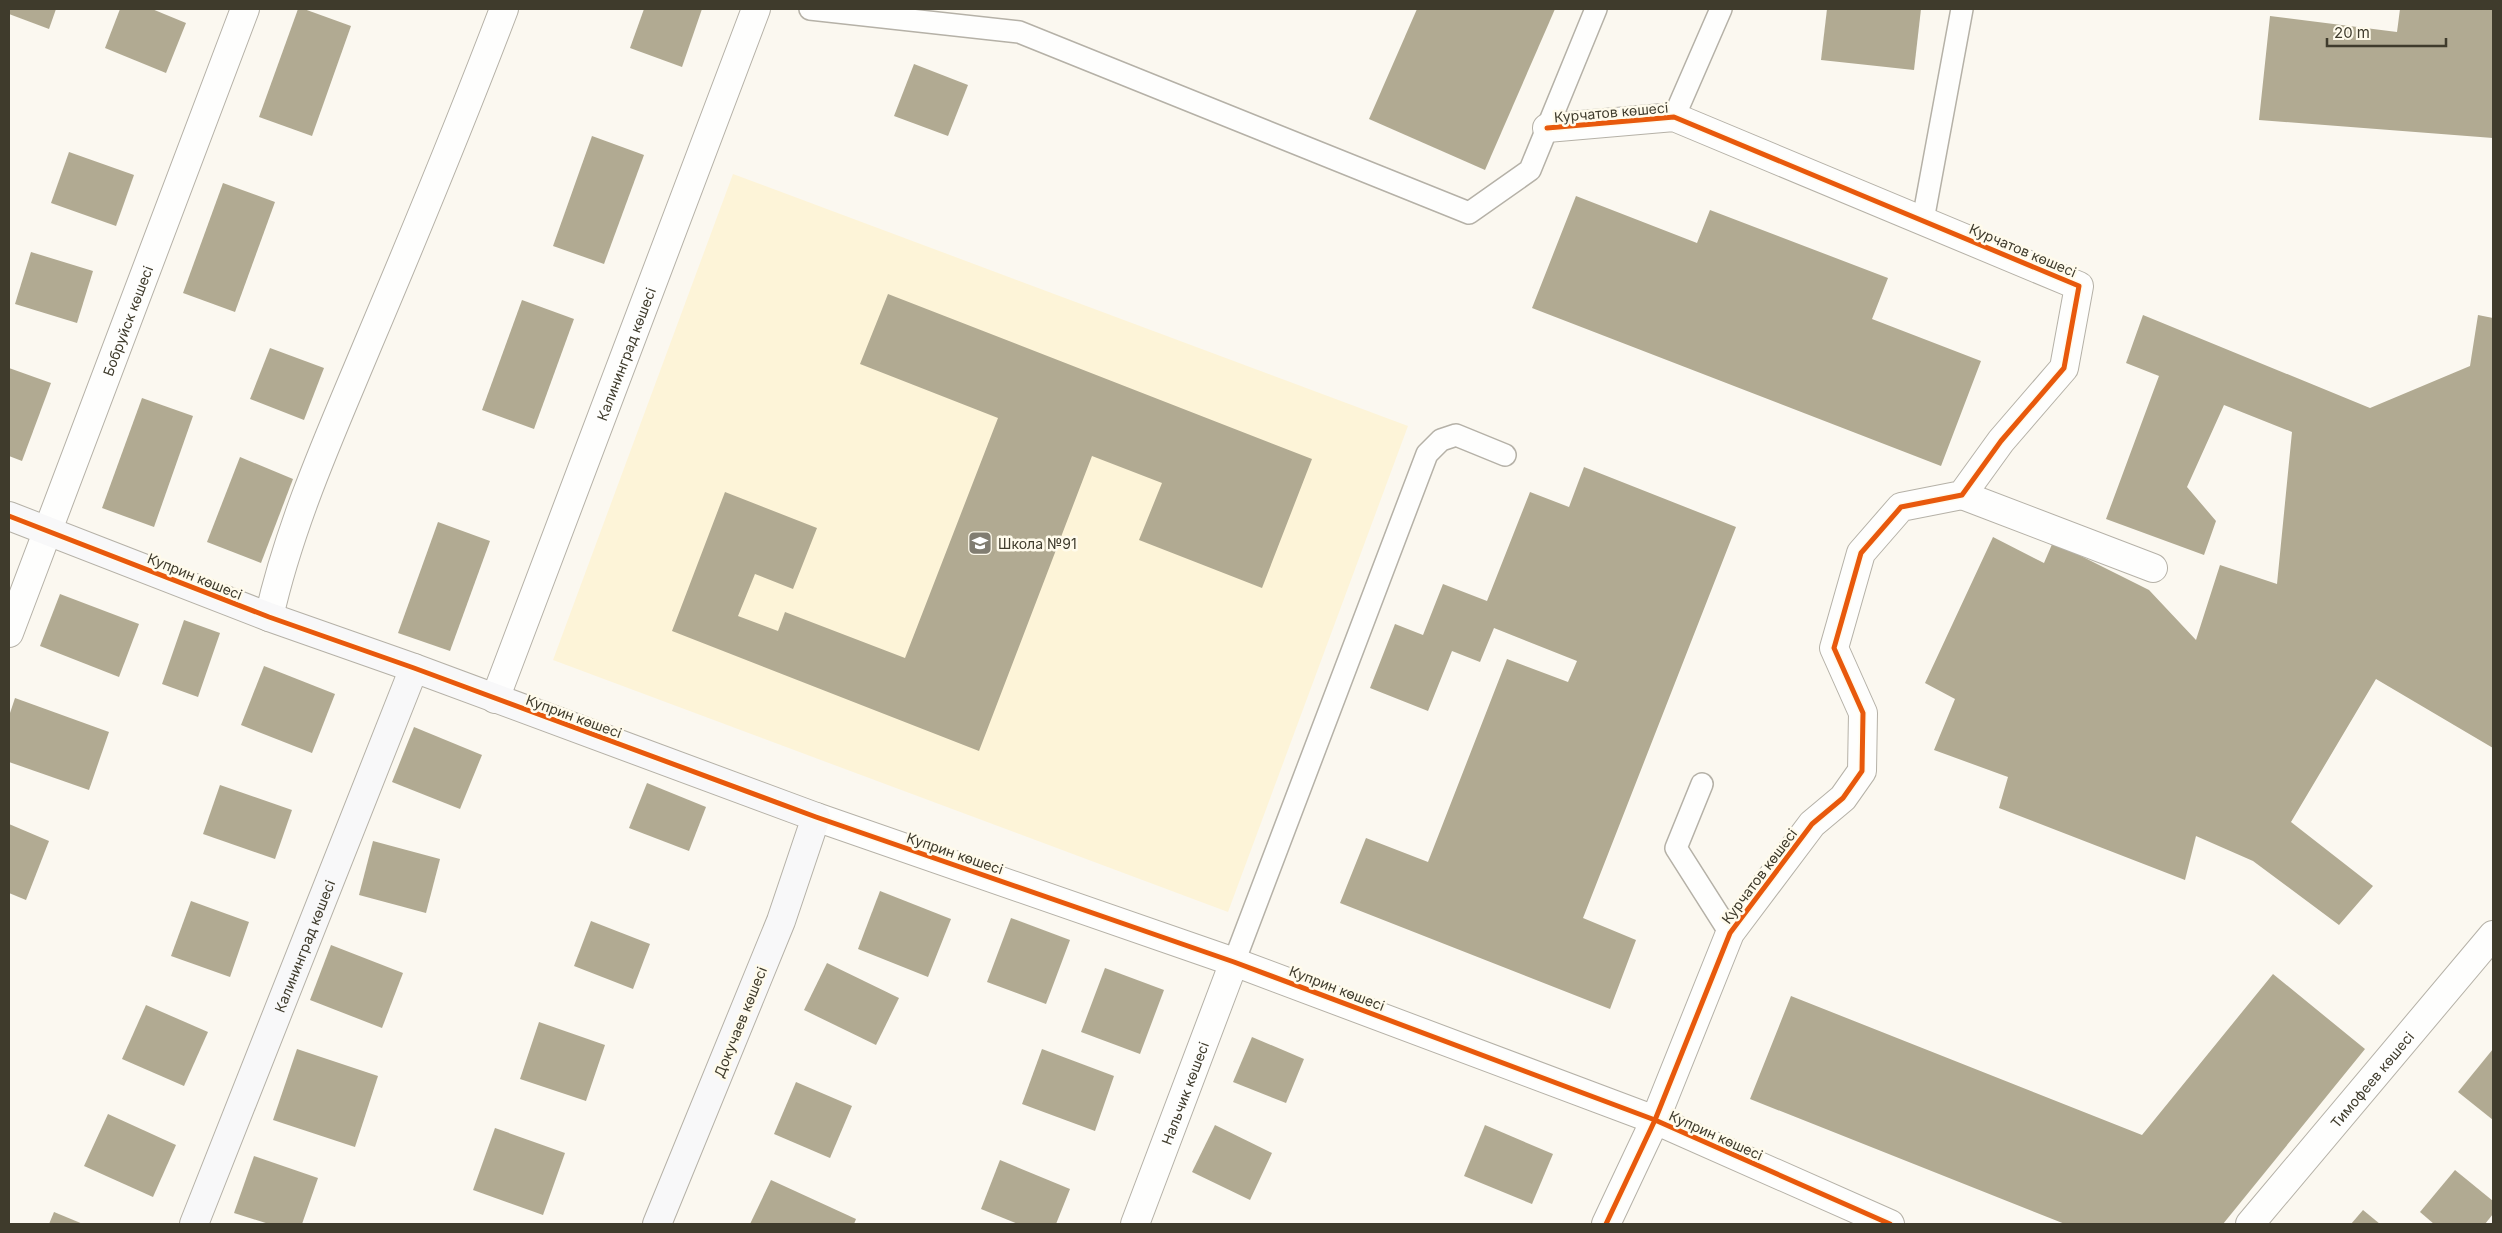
<svg xmlns="http://www.w3.org/2000/svg" width="2502" height="1233" font-family="Inter,sans-serif">
  <style>
    .built { fill: #fdf4d8 }
    .building { fill: #b1aa92 }
    .lines { fill: none; stroke-linecap: round; stroke-linejoin: round }
    .lane-casing { stroke: #b5b1a7; stroke-width: 24 }
    .street-casing { stroke: #b5b1a7; stroke-width: 30 }
    .secondary-casing { stroke: #b5b1a7; stroke-width: 30 }
    .lane { stroke: #fefefd; stroke-width: 21 }
    .street { stroke: #fefefd; stroke-width: 28 }
    .secondary { stroke: #f8f8f9; stroke-width: 28 }
    .cycleway-casing { stroke: #fffbec; stroke-width: 8 }
    .cycleway { stroke: #e8590c; stroke-width: 5 }
    .labels { text-anchor: middle; dominant-baseline: central; stroke-width: 5; stroke-linejoin: round; paint-order: stroke }
    .street-label { font-size: 14px; fill: #3f3b2c; stroke: #fffbec }
    .poi-label { font-size: 14px; fill: #3f3b2c; stroke: #fffbec; text-anchor: start }
  </style>
  <rect width="100%" height="100%" fill="#fbf8f0"/>
  <!-- built -->
  <polygon class="built" points="733,174 1408,426 1228,912 553,660"/>
  <!-- building -->
  <g class="building">
    <polygon points="9,9 56,9 49,29 9,14"/>
    <polygon points="120,9 152,9 186,23 166,73 105,48"/>
    <polygon points="298,9 304,9 351,26 312,136 259,117"/>
    <polygon points="644,9 702,9 682,67 630,48"/>
    <polygon points="1417,9 1555,9 1485,170 1369,119"/>
    <polygon points="1827,9 1921,9 1914,70 1821,60"/>
    <polygon points="2400,9 2493,9 2493,138 2259,120 2270,16 2397,32"/>
    <polygon points="914,64 968,85 948,136 894,116"/>
    <polygon points="592,136 644,155 604,264 553,246"/>
    <polygon points="69,152 134,175 116,226 51,203"/>
    <polygon points="223,183 275,202 235,312 183,293"/>
    <polygon points="1576,196 1697,243 1710,210 1888,278 1872,319 1981,361 1941,466 1532,308"/>
    <polygon points="31,252 93,271 77,323 15,304"/>
    <polygon points="888,294 1312,459 1262,588 1139,540 1162,483 1092,456 979,751 672,631 725,492 817,528 793,589 755,574 738,616 778,631 785,612 905,658 998,418 860,364"/>
    <polygon points="522,300 574,319 534,429 482,410"/>
    <polygon points="2143,315 2370,408 2470,366 2478,315 2493,318 2493,748 2376,679 2291,822 2373,886 2339,925 2253,861 2196,836 2185,880 1999,808 2008,777 1934,750 1955,699 1925,683 1993,537 2044,563 2053,542 2149,590 2196,640 2220,565 2277,584 2292,432 2224,405 2187,487 2216,521 2204,555 2106,519 2159,376 2126,363"/>
    <polygon points="270,348 324,368 304,420 250,399"/>
    <polygon points="9,368 51,383 22,461 9,456"/>
    <polygon points="142,398 193,416 154,527 102,508"/>
    <polygon points="240,457 293,479 261,563 207,542"/>
    <polygon points="1584,467 1736,527 1583,918 1636,940 1610,1009 1340,903 1366,838 1428,862 1507,659 1568,682 1577,661 1494,628 1480,662 1452,651 1428,711 1370,688 1395,624 1423,635 1443,584 1487,601 1530,492 1569,507"/>
    <polygon points="438,522 490,541 450,651 398,633"/>
    <polygon points="60,594 139,624 119,677 40,646"/>
    <polygon points="184,620 220,633 198,697 162,684"/>
    <polygon points="264,666 335,694 312,753 241,725"/>
    <polygon points="15,698 109,732 89,790 9,762 9,716"/>
    <polygon points="414,727 482,755 460,809 392,782"/>
    <polygon points="647,783 706,807 689,851 629,828"/>
    <polygon points="220,785 292,810 275,859 203,834"/>
    <polygon points="9,824 49,841 26,900 9,893"/>
    <polygon points="373,841 440,859 426,913 359,895"/>
    <polygon points="880,891 951,919 928,977 858,949"/>
    <polygon points="191,901 249,922 230,977 171,956"/>
    <polygon points="1011,918 1070,940 1046,1004 987,982"/>
    <polygon points="591,921 650,944 633,989 574,966"/>
    <polygon points="331,945 403,973 382,1028 310,1000"/>
    <polygon points="827,963 899,998 876,1045 804,1010"/>
    <polygon points="1105,968 1164,990 1140,1054 1081,1032"/>
    <polygon points="2273,974 2365,1049 2223,1224 2065,1224 1750,1099 1791,996 2142,1135"/>
    <polygon points="146,1005 208,1032 184,1086 122,1059"/>
    <polygon points="539,1022 605,1045 586,1101 520,1079"/>
    <polygon points="1252,1037 1304,1059 1286,1103 1233,1082"/>
    <polygon points="297,1049 378,1076 355,1147 273,1120"/>
    <polygon points="1042,1049 1114,1076 1095,1131 1022,1104"/>
    <polygon points="2493,1049 2493,1120 2458,1092"/>
    <polygon points="796,1082 852,1106 830,1158 774,1134"/>
    <polygon points="108,1114 176,1145 153,1197 84,1166"/>
    <polygon points="1215,1125 1272,1153 1250,1200 1192,1172"/>
    <polygon points="1485,1125 1553,1154 1532,1204 1464,1176"/>
    <polygon points="495,1128 565,1153 543,1215 473,1190"/>
    <polygon points="254,1156 318,1178 302,1224 269,1224 234,1213"/>
    <polygon points="1000,1160 1070,1189 1056,1224 1018,1224 981,1209"/>
    <polygon points="2455,1170 2493,1201 2493,1214 2485,1224 2434,1224 2420,1212"/>
    <polygon points="771,1180 856,1219 854,1224 750,1224"/>
    <polygon points="2363,1210 2380,1224 2351,1224"/>
    <polygon points="54,1212 83,1224 49,1224"/>
  </g>
  <g class="lines">
    <!-- lane casing -->
    <g class="lane-casing">
      <g id="lane">
        <polyline points="810,9 1019,32 1469,213 1530,170 1596,9"/>
        <polyline points="1674,117 1721,9"/>
        <polyline points="1923,220 1962,9"/>
        <polyline points="1702,784 1676,848 1730,933"/>
        <polyline points="1234,962 1427,454 1441,440 1456,435 1505,455"/>
      </g>
    </g>
    <!-- street casing -->
    <g class="street-casing">
      <g id="street">
        <polyline points="1547,128 1674,117 2079,286 2064,368 2001,441 1962,495 1901,507 1861,553 1834,648 1863,713 1862,771 1843,798 1812,824 1730,933 1655,1120 1606,1224"/>
        <polyline points="1962,495 2153,568"/>
        <path d="M269,617C290,523 331,433 368,344C415,233 461,122 504,9"/>
        <path id="s1" d="M9,633L245,9"/>
        <path id="s2" d="M495,699L756,9"/>
        <polyline points="816,817 1234,962 1655,1120 1890,1224"/>
        <path id="s3" d="M1135,1224L1234,962"/>
        <path id="s4" d="M2250,1224L2493,935"/>
      </g>
    </g>
    <!-- secondary casing -->
    <g class="secondary-casing">
      <g id="secondary">
        <polyline points="9,516 269,617 414,668 816,817 781,921 657,1224"/>
        <path id="s5" d="M194,1224L414,668"/>
      </g>
    </g>
    <!-- lane -->
    <use href="#lane" class="lane"/>
    <!-- street -->
    <use href="#street" class="street"/>
    <!-- secondary -->
    <use href="#secondary" class="secondary"/>
    <!-- cycleway casing -->
    <g class="cycleway-casing">
      <g id="cycleway">
        <polyline points="1547,128 1674,117 2079,286 2064,368 2001,441 1962,495 1901,507 1861,553 1834,648 1863,713 1862,771 1843,798 1812,824 1730,933 1655,1120 1606,1224"/>
        <polyline points="9,516 269,617 414,668 816,817 1234,962 1655,1120 1890,1224"/>
      </g>
    </g>
    <!-- cycleway -->
    <use href="#cycleway" class="cycleway"/>
  </g>
  <!-- icons -->
  <defs>
    <g id="school-square" transform="scale(1.25)"><rect x="-9" y="-9" width="18" height="18" rx="4" fill="#817d71" stroke="#fffbec"/><path d="M0-5L7-2L0 1L-7-2ZM-4 1L0 2.5L4 1V4Q0 6-4 4Z" fill="#fff"/></g>
  </defs>
  <g fill-rule="evenodd">
    <use href="#school-square" x="980" y="543"/>
  </g>
  <g class="labels">
    <!-- street labels -->
    <g class="street-label">
      <text transform="translate(1611 112) rotate(-5)">Курчатов көшесі</text>
      <text transform="translate(2023 250) rotate(23)">Курчатов көшесі</text>
      <text stroke="none"><textPath href="#s1" startOffset="334">Бобруйск көшесі</textPath></text>
      <text stroke="none"><textPath href="#s2" startOffset="369">Калининград көшесі</textPath></text>
      <text transform="translate(195 576) rotate(22)">Куприн көшесі</text>
      <text transform="translate(574 716) rotate(20)">Куприн көшесі</text>
      <text transform="translate(955 853) rotate(19)">Куприн көшесі</text>
      <text transform="translate(1759 876) rotate(-53)">Курчатов көшесі</text>
      <text stroke="none"><textPath href="#s5" startOffset="299">Калининград көшесі</textPath></text>
      <text transform="translate(1337 988) rotate(21)">Куприн көшесі</text>
      <text transform="translate(740 1022) rotate(-68)">Докучаев көшесі</text>
      <text stroke="none"><textPath href="#s4" startOffset="189">Тимофеев көшесі</textPath></text>
      <text stroke="none"><textPath href="#s3" startOffset="140">Нальчик көшесі</textPath></text>
      <text transform="translate(1716 1135) rotate(24)">Куприн көшесі</text>
    </g>
    <!-- poi labels -->
    <g class="poi-label">
      <text x="998" y="543">Школа №91</text>
    </g>
  </g>
  <!-- border -->
  <rect width="2502" height="1233" fill="none" stroke="#3f3b2c" stroke-width="20"/>
  <!-- scale -->
  <path d="M2327 38v8h119v-8" fill="none" stroke="#3f3b2c" stroke-width="2.5"/>
  <text x="2334" y="38" font-size="15" fill="#3f3b2c" stroke="#fffbec" stroke-width="4" paint-order="stroke">20 m</text>
</svg>
